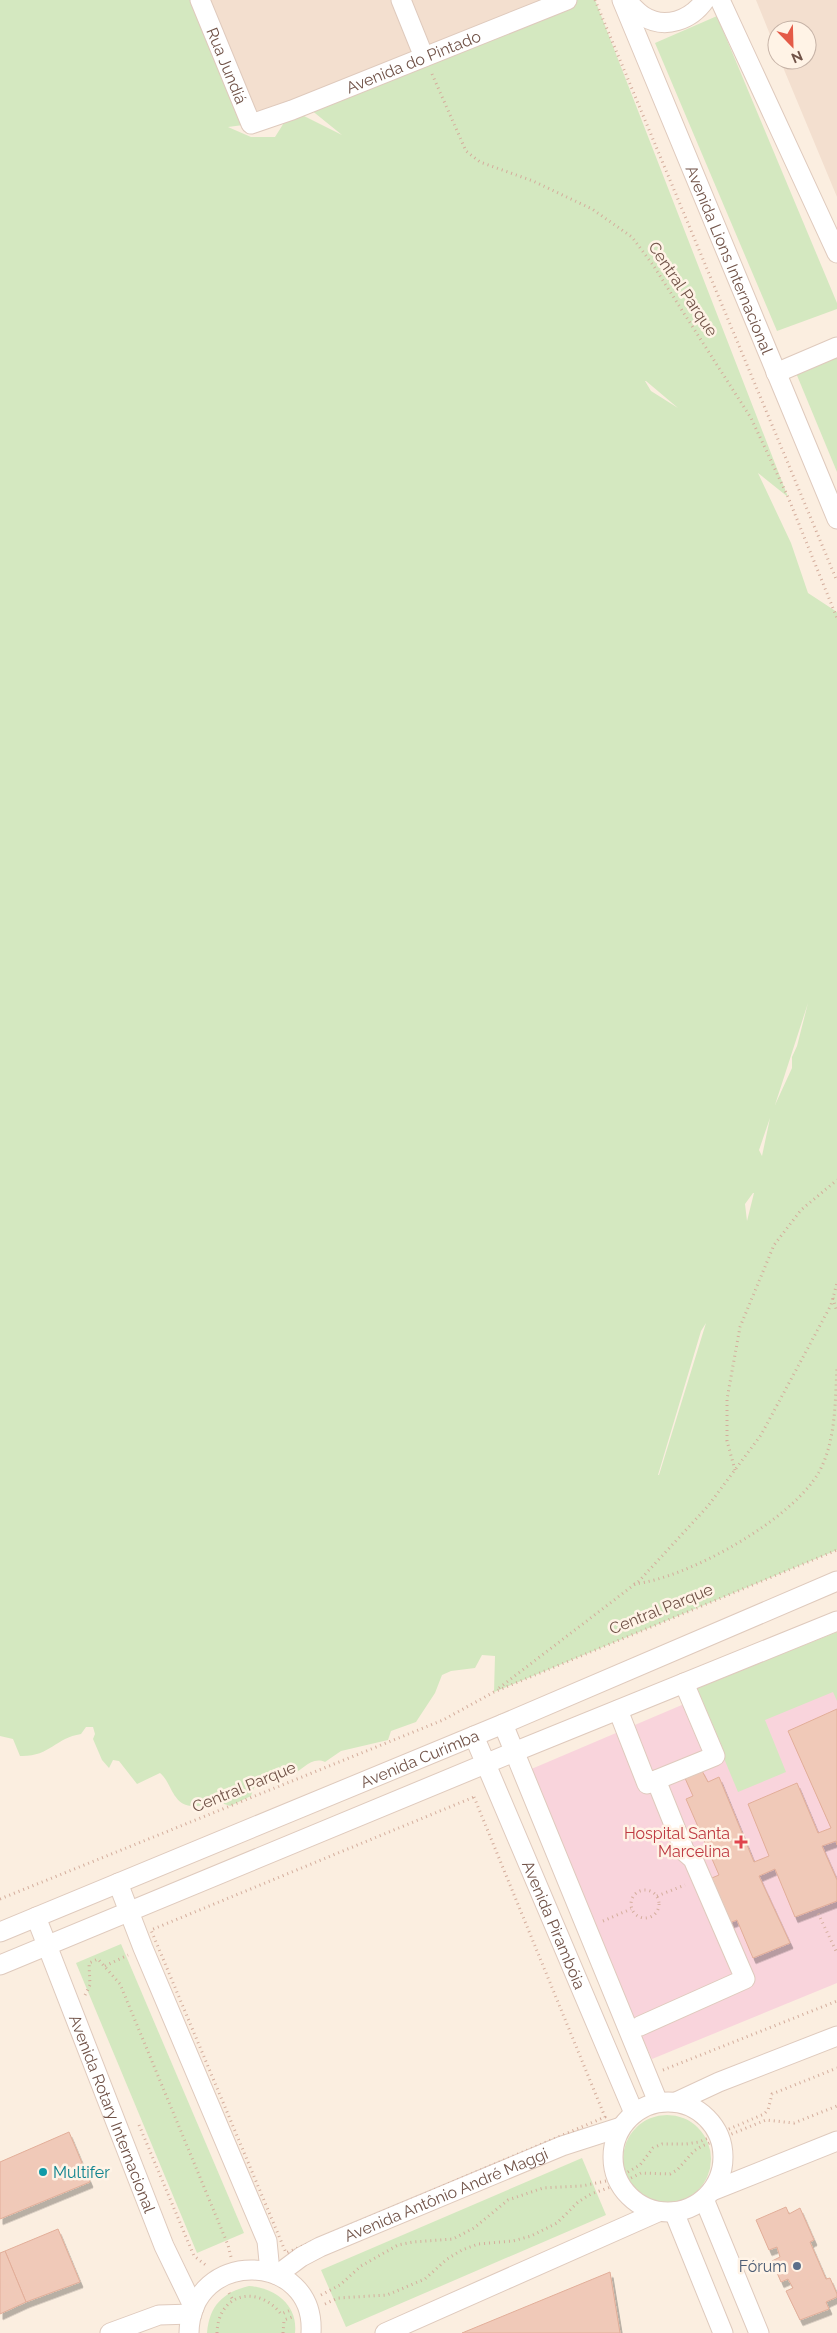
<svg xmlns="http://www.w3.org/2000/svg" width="837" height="2333" font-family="Raleway,sans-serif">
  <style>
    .residential { fill: #f3dfcf }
    .medical { fill: #f9d4dc }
    .green { fill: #d4e8c0; fill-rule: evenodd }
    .building { fill: #f0c9b8; stroke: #e2ae99; filter: url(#shadow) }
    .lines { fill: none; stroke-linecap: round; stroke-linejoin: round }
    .minor-casing { stroke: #dfcabd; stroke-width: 21 }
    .path { stroke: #d4ad9c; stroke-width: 3; stroke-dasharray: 1 4; stroke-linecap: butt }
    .minor { stroke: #fff; stroke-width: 19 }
    .health-dot { fill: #e0444e; stroke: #fff3e6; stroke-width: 2 }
    .culture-dot { fill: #0f9aa8; stroke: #fff3e6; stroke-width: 2 }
    .service-dot { fill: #5c6f8a; stroke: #fff3e6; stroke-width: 2 }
    .labels { text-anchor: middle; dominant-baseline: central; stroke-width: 5; stroke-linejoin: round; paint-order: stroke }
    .street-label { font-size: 16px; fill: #715348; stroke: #fff3e6 }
    .health-label { font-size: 16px; fill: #be3a42; stroke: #fff3e6; text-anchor: end }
    .culture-label { font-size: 16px; fill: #0d838f; stroke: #fff3e6; text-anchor: start }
    .service-label { font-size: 16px; fill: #4e5e75; stroke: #fff3e6; text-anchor: end }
  </style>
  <defs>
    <filter id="shadow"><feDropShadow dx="3" dy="5.5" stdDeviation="0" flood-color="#0004"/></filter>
  </defs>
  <rect width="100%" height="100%" fill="#fbeee0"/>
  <!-- residential -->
  <g class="residential">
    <polygon points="206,0 566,0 258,121"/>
    <polygon points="756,0 837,0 837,197 780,60 807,60 807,30 777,30 777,52"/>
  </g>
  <!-- medical -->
  <polygon class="medical" points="837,1639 837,1983 652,2059 522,1773"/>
  <!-- green -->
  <g class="green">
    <path d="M0,0H199L251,124L228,127L251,137H275L292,110L342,135L305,105L567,0H595L788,497L758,473L791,543L808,593L837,612V1550L494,1692L495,1656L482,1655L475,1668L451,1671L442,1675L435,1693L416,1722L391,1731L388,1740L341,1751L325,1762C311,1756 302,1771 290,1776L281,1775L273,1778L270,1775C259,1779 254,1785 251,1796L230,1806L213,1800C206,1805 200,1807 191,1806C172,1804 172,1783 160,1773L137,1784L119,1761L113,1760L109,1768L102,1760L93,1739L95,1734L93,1727H86L81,1734C55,1738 50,1757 20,1756L13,1739L0,1736ZM645,381H646L678,408L651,391ZM808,1003L797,1046L792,1057V1068L775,1105ZM770,1118L762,1156L759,1150ZM753,1193H754L747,1221L745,1204ZM706,1323L659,1475H658L701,1331Z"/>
    <polygon points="717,16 837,303 837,309 777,331 655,43"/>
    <polygon points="837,355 837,472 796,373"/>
    <polygon points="837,1632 837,1701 833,1692 765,1720 786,1772 738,1792 695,1689"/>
    <polygon points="121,1944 244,2233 197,2253 76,1963"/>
    <circle cx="667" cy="2159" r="44"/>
    <polygon points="582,2158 606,2215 346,2327 321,2270"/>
    <path d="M249,2286C274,2288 298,2304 295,2333H207C209,2306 223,2292 249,2286Z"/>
  </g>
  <!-- building -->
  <g class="building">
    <polygon points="837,1709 837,1845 836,1841 822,1846 837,1880 837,1901 795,1917 775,1869 759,1876 790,1943 753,1958 737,1920 724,1925 695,1885 719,1875 686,1799 693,1796 684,1776 701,1769 708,1782 719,1777 754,1862 769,1856 748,1804 797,1783 818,1833 831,1828 788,1731"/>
    <polygon points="69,2132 90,2182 0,2219 0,2162"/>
    <polygon points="786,2207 789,2214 800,2208 814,2240 810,2242 826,2279 830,2278 837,2294 837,2297 826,2302 829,2309 800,2320 786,2291 793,2288 788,2279 781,2282 772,2261 780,2257 777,2247 769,2250 756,2220"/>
    <polygon points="58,2229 80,2282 26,2302 5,2251"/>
    <polygon points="5,2251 26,2302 0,2314 0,2253"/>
    <polygon points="610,2272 620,2333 462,2333"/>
  </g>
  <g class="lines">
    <!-- minor casing -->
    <g class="minor-casing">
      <g id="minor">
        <path id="s1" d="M200,0L251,124L292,110L567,0"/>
        <polyline points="401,0 424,57"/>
        <path id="s2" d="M622,0L837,519"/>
        <path d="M626,0C631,5 637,12 643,16C665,30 691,20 705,0"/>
        <polyline points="720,0 837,253"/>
        <polyline points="776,373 837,347"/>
        <polyline points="618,1710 647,1784 656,1780 715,1756 684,1683"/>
        <polyline points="503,1724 658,2102"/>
        <path id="s3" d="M474,1736L634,2113"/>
        <polyline points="118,1883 143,1948 267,2241 270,2272"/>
        <path id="s4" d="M36,1917L164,2246L194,2308"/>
        <path id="s5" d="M0,1932L503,1724L837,1581"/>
        <polyline points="0,1965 514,1752 837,1621"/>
        <polyline points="640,2026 745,1979 693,1859 685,1852 656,1780"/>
        <circle cx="668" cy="2157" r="55"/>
        <polyline points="676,2102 719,2082 837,2036"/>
        <polyline points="712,2191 837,2141"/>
        <polyline points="704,2199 759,2333"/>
        <polyline points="674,2212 723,2333"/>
        <path id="s6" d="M277,2275L301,2257L320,2247L562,2146L621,2127"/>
        <polyline points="110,2333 159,2315 192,2314"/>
        <path d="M189,2333C191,2247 316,2251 311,2333"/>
        <polyline points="385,2333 658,2212"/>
      </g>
    </g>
    <!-- path -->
    <g class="path">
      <polyline points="595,0 837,581"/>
      <polyline points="432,74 466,151 480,162 533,181 592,209 632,237 653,265 751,418 788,497 837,618"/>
      <polyline points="833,1298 837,1312"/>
      <polyline points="735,1470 727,1441 727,1399 740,1327 774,1245 801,1210 837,1180"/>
      <path d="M634,1584C688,1578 792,1520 819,1472C836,1441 835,1402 837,1368"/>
      <polyline points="499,1688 639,1581 708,1506 761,1435 831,1305 837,1283"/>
      <polygon points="474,1797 605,2117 286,2253 151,1930"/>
      <circle cx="645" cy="1904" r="14"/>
      <polyline points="657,1896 685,1885"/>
      <polyline points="0,1899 443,1720 494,1692 837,1550"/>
      <polyline points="816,1909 837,1953"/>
      <polyline points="603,1921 631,1909"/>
      <polyline points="105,1966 128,1955"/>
      <polyline points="85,1995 90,1985 89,1963 98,1959 120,1984 228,2245 231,2257"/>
      <polyline points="663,2070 837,2001"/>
      <polyline points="139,2125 194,2256 207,2266"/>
      <polyline points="229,2293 233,2300"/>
      <polyline points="321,2295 340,2285 361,2266 398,2245 413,2242 453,2239 474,2228 508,2200 543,2188 582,2186 616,2179 640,2165 653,2148 662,2144 686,2144 699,2142 764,2114 768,2110 772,2094 837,2068"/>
      <polyline points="325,2304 338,2298 387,2295 425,2279 447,2259 462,2250 478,2244 513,2241 531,2236 557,2223 578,2202 591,2194 619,2184 641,2173 670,2174 677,2170 694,2151 702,2146 766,2120 794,2123 837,2106"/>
      <path d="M217,2333C218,2293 258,2284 281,2314L291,2310"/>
      <polyline points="283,2333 284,2320 292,2317"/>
    </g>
    <!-- minor -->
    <use href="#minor" class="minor"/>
  </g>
  <!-- markers -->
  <path class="health-dot" d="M738.5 1834.5h5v5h5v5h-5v5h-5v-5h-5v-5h5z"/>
  <circle class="culture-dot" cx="43" cy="2172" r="5"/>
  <circle class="service-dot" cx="797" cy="2266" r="5"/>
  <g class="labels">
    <!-- street labels -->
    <g class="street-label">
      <text stroke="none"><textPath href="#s1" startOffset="308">Avenida do Pintado</textPath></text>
      <text stroke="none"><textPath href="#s1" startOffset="71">Rua Jundiá</textPath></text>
      <text stroke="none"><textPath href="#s2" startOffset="281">Avenida Lions Internacional</textPath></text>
      <text transform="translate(683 289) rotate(56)">Central Parque</text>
      <text transform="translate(661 1609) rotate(-22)">Central Parque</text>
      <text stroke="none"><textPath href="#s5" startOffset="454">Avenida Curimba</textPath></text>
      <text transform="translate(244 1787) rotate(-22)">Central Parque</text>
      <text stroke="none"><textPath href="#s3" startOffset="205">Avenida Pirambóia</textPath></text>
      <text stroke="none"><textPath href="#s4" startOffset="211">Avenida Rotary Internacional</textPath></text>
      <text stroke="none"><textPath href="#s6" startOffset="188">Avenida Antônio André Maggi</textPath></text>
    </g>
    <!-- health labels -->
    <g class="health-label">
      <text x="730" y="1833">Hospital Santa<tspan x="730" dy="18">Marcelina</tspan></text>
    </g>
    <!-- culture labels -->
    <g class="culture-label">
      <text x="53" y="2172">Multifer</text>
    </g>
    <!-- service labels -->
    <g class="service-label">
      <text x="787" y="2266">Fórum</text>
    </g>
  </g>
  <!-- north arrow -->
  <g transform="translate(792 45) rotate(157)"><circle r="24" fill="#fff3e6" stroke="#c6b3a7"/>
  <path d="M0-4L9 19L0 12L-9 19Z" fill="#e45a47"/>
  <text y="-8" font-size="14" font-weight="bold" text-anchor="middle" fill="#715348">N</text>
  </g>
</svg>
